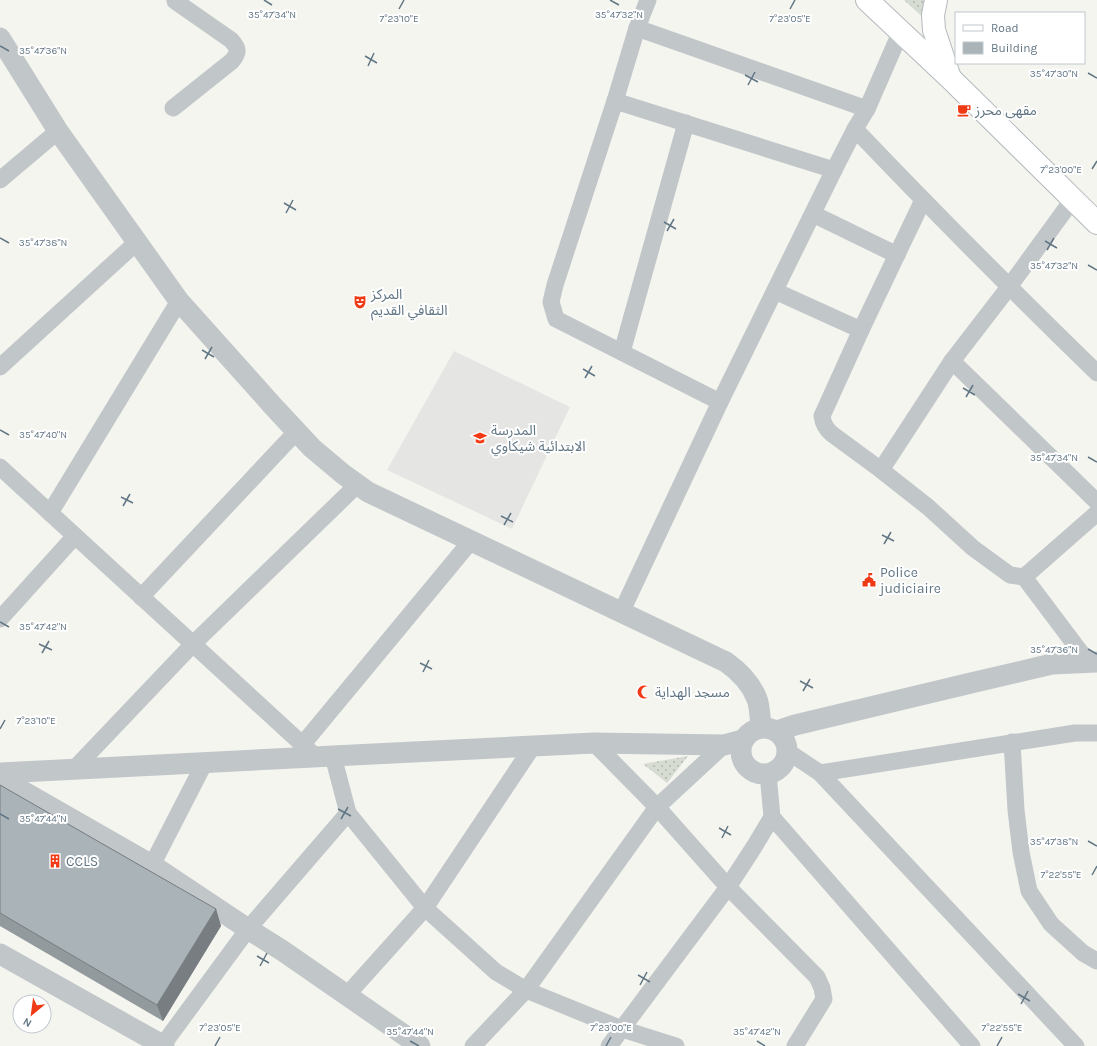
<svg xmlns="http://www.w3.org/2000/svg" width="1097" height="1046" font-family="Karla,'Noto Sans Arabic',sans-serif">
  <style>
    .built { fill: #e5e6e4 }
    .grass { fill: url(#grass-dots) }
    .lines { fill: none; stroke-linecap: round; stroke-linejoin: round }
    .secondary-casing { stroke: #b3b9bd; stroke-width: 24 }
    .minor { stroke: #c1c6c9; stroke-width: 17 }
    .tertiary { stroke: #c1c6c9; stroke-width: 21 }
    .secondary { stroke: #fff; stroke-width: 22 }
    .wall { fill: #929a9e }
    .shaded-wall { fill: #777d81 }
    .building { fill: #aab3b8; stroke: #777d81 }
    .ticks { fill: none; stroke: #617684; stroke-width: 1.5 }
    .labels { text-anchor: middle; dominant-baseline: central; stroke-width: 4; stroke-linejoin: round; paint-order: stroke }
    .poi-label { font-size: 14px; fill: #617684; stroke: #fff; text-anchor: start }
    .ticks-label { font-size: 10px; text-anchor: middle; fill: #617684; stroke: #fff; stroke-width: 4; stroke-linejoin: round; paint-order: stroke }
  </style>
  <defs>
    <pattern id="grass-dots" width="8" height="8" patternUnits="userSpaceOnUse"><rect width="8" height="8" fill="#d6dcd1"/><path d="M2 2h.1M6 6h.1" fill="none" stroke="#b1b7af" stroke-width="1.8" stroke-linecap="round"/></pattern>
  </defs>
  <rect width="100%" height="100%" fill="#f5f5f0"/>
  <!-- built -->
  <polygon class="built" points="454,351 570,407 512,529 387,470"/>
  <!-- grass -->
  <g class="grass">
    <polygon points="904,0 931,0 927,21"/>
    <polygon points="688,756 667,783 643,764"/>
  </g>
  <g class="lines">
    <!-- secondary casing -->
    <g class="secondary-casing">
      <g id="secondary">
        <polyline points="867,0 950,78 1097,223"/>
        <polyline points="936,0 933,15 934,30 949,75"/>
      </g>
    </g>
    <!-- minor -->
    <g class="minor">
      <polyline points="648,0 637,28 615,101 555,285 551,302 556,319 720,402"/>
      <polyline points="637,28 867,109"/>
      <path d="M901,31L867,109L855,129C934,212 1015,293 1097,373"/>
      <polyline points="615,101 834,170 720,402 621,613"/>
      <path d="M173,108L232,61C239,52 239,49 231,40L175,1"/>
      <polyline points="834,170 855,129"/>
      <polyline points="0,180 58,131"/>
      <path d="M923,200L861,330L822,416C823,424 826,429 832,434L881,470L928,507L973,548L1010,575L1024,577"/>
      <polyline points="813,214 897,255"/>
      <polyline points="775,291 861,330"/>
      <polyline points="622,352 686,123"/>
      <polyline points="952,361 1097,502"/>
      <polyline points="0,367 137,242"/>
      <polyline points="0,467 315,756"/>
      <polyline points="881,470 952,361 1009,287 1073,199"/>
      <polyline points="50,513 179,301"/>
      <polyline points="141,597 297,431"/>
      <polyline points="0,619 75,536"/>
      <polyline points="1088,662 1024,577 1097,513"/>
      <polyline points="1012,742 1016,810 1021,852 1029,891 1051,924 1083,953 1097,961"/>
      <polyline points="594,743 657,807 728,887 817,977 822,988 824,999 795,1046"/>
      <polyline points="302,745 471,541"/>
      <polyline points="787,751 820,773 1076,1046"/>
      <polyline points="333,756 348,813"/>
      <polyline points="74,769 193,644 357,485"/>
      <polyline points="820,773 1075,733 1097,733"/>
      <polyline points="768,774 772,817 972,1046"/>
      <polyline points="152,865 205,762"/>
      <polyline points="347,995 425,908 533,746"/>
      <polyline points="162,1046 248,929 348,813 425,908 496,972 526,990 622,1029 676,1046"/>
      <polyline points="473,1046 526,990 657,807 724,745"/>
      <polyline points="609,1046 728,887 754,847 772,817"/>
    </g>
    <!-- tertiary -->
    <g class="tertiary">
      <path d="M0,38L58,131L179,301L272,405L312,448L343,474L368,492L726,662C740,672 751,683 757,699C760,707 760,718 761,728"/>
      <circle cx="764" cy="751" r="23"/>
      <polyline points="777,731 795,725 971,683 1052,664 1097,662"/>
      <polyline points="0,773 333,756 594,743 724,745 743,740"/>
      <polyline points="0,778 152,865 248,929 283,951 420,1046"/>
      <polyline points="0,954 164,1046"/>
    </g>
    <!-- secondary -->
    <use href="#secondary" class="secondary"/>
  </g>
  <!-- wall -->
  <polygon class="wall" points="0,785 216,909 221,926 163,1021 0,926"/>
  <!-- shaded-wall -->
  <polygon class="shaded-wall" points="216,909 221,926 163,1021 157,1005"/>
  <!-- building -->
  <polygon class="building" points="0,785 216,909 157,1005 0,913"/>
  <!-- ticks -->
  <path class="ticks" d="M264,0L272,5M610,0L619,5M399,9L404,0M790,9L795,0M0,46L9,51M365,56L377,63M368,66L374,53M1088,73L1097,78M745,75L758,82M748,85L755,72M1092,169L1097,161M284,203L296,210M286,213L293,200M664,222L676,229M667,231L674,219M0,238L9,243M1045,241L1057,248M1047,250L1054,238M1088,265L1097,270M202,350L214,357M205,359L212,347M583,369L595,376M585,378L592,366M963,388L975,395M966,397L973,385M0,430L9,435M1088,457L1097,462M121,497L133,503M123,506L130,494M501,516L513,522M504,525L511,513M882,535L894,541M884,544L891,532M0,622L9,627M39,644L52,650M1088,649L1097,654M42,653L49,641M420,663L432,669M423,672L429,660M800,681L813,688M803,691L810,679M0,729L5,720M338,809L351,816M0,814L9,819M341,819L348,807M719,828L731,835M722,838L728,826M1088,841L1097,846M1092,875L1097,866M257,956L269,963M260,966L267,953M638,975L650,982M640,985L647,972M1018,994L1030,1001M1021,1004L1028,991M410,1041L419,1046M757,1041L765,1046M215,1046L220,1037M606,1046L611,1037M997,1046L1002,1037"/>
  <!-- icons -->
  <defs>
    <g id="cafe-bare" transform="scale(1.08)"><path d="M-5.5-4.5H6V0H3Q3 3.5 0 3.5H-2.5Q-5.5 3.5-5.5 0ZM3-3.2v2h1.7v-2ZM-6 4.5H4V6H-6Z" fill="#f03a15" stroke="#fff" stroke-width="2.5" paint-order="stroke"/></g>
    <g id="theatre-bare" transform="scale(1.08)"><path d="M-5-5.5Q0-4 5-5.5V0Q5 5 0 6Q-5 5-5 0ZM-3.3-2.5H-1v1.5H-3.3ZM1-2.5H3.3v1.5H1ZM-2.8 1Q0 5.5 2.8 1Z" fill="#f03a15" stroke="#fff" stroke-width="2.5" paint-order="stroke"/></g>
    <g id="school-bare" transform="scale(1.08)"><path d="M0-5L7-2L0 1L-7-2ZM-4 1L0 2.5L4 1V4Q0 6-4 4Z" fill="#f03a15" stroke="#fff" stroke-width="2.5" paint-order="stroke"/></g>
    <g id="civic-bare" transform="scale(1.08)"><path d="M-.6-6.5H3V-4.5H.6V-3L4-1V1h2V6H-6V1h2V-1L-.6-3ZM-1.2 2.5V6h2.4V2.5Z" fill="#f03a15" stroke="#fff" stroke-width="2.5" paint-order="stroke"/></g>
    <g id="mosque-bare" transform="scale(1.08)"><path d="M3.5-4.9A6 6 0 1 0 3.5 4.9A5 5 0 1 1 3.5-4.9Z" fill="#f03a15" stroke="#fff" stroke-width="2.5" paint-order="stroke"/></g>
    <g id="building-bare" transform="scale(1.08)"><path d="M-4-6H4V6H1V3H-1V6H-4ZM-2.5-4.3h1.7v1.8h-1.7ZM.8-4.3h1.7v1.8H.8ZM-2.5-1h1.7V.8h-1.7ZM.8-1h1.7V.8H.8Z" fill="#f03a15" stroke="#fff" stroke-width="2.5" paint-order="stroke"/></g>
  </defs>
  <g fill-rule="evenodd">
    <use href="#cafe-bare" x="964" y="110"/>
    <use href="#theatre-bare" x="360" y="302"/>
    <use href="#school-bare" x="480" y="438"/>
    <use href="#civic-bare" x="869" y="580"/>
    <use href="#mosque-bare" x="644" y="692"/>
    <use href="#building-bare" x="55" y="861"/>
  </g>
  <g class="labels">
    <!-- poi labels -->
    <g class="poi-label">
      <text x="975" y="110">مقهى محرز</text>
      <text x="371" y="294">المركز<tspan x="371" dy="16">الثقافي القديم</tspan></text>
      <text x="491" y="430">المدرسة<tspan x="491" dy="16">الابتدائية شيكاوي</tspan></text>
      <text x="880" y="572">Police<tspan x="880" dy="16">judiciaire</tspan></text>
      <text x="655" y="692">مسجد الهداية</text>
      <text x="66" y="861">CCLS</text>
    </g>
  </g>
  <g class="ticks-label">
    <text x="272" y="18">35°47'34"N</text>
    <text x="619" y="18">35°47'32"N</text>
    <text x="399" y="22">7°23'10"E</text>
    <text x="790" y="22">7°23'05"E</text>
    <text x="43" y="54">35°47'36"N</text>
    <text x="1054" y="77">35°47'30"N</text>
    <text x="1061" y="173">7°23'00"E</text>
    <text x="43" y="246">35°47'38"N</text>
    <text x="1054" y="269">35°47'32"N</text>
    <text x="43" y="438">35°47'40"N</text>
    <text x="1054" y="461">35°47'34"N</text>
    <text x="43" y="630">35°47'42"N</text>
    <text x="1054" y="653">35°47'36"N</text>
    <text x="36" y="724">7°23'10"E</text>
    <text x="43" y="822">35°47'44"N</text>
    <text x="1054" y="845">35°47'38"N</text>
    <text x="1061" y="878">7°22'55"E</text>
    <text x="220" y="1031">7°23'05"E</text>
    <text x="611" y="1031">7°23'00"E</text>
    <text x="1002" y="1031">7°22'55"E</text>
    <text x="410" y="1035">35°47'44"N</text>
    <text x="757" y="1035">35°47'42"N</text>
  </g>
  <!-- legend -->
  <rect x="955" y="12" width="130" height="52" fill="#ffffff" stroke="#c0c8ce"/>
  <rect x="963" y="25" width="20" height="6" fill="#ffffff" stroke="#c0c8ce"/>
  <text x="991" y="32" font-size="12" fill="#617684">Road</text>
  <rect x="963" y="42" width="20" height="12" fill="#aab3b8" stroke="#c0c8ce"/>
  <text x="991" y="52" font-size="12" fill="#617684">Building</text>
  <!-- north arrow -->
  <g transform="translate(32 1014) rotate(209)"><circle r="19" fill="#ffffff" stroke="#c0c8ce"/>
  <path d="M0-3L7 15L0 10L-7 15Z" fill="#f03a15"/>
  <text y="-6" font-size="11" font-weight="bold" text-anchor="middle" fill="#617684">N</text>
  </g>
</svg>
